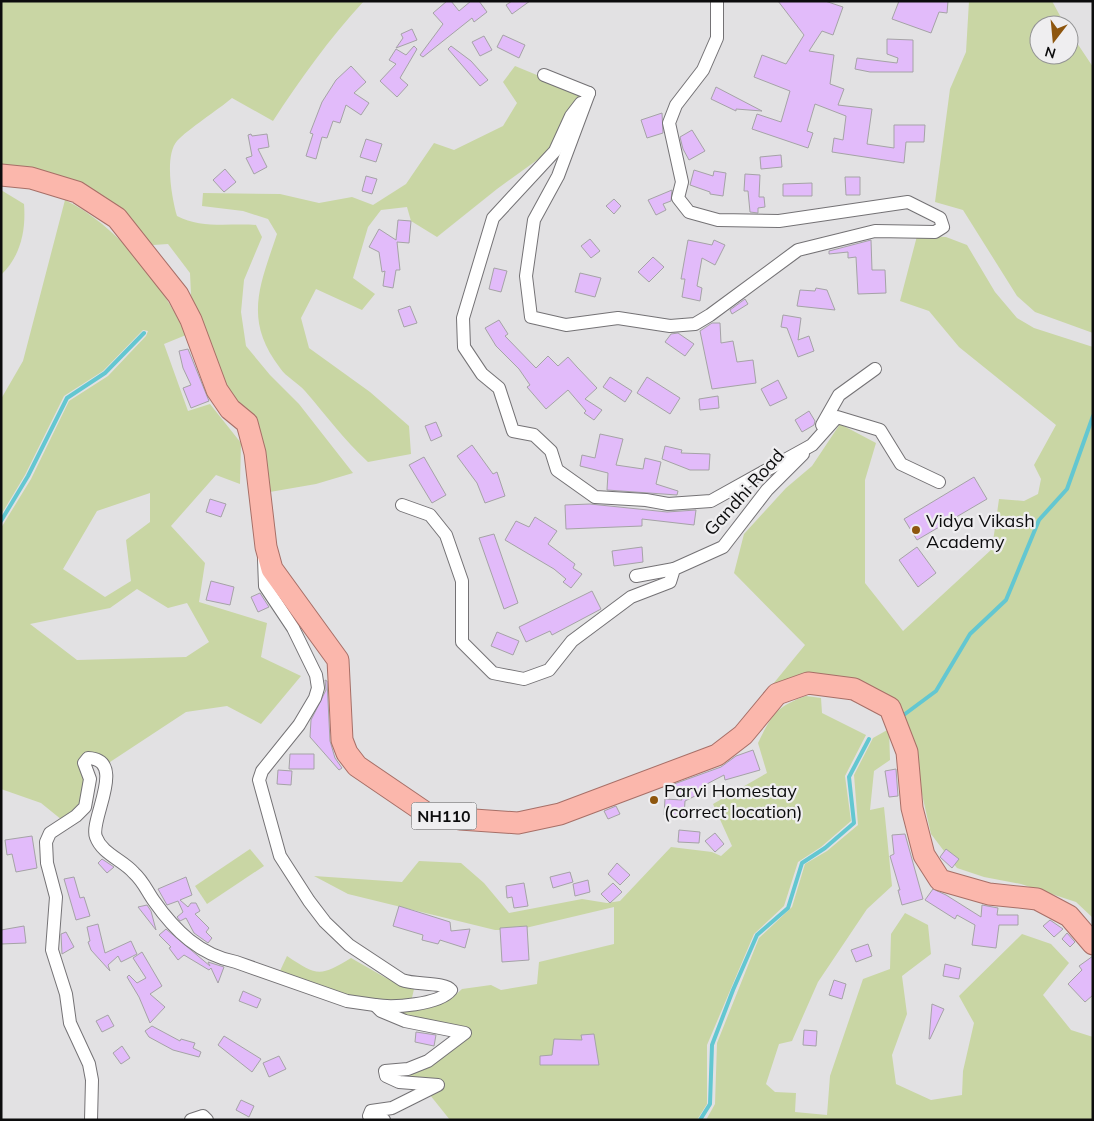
<svg xmlns="http://www.w3.org/2000/svg" width="1094" height="1121" font-family="Mulish,sans-serif">
  <style>
    .green { fill: #c9d6a4; fill-rule: evenodd }
    .lines { fill: none; stroke-linecap: round; stroke-linejoin: round }
    .stream { stroke: #63c7d1; stroke-width: 4 }
    .building { fill: #e2bbfa; stroke: #a5a3a6 }
    .minor-casing { stroke: #747275; stroke-width: 14 }
    .trunk-casing { stroke: #a76f67; stroke-width: 23 }
    .minor { stroke: #fff; stroke-width: 12 }
    .trunk { stroke: #fbb7ac; stroke-width: 21 }
    .poi-dot { fill: #8e560e; stroke: #efeef0; stroke-width: 2 }
    .labels { text-anchor: middle; dominant-baseline: central; stroke-width: 4.5; stroke-linejoin: round; paint-order: stroke }
    .shield { fill: #efeef0; stroke: #505051; stroke-width: 1 }
    .shield-label { font-size: 16px; font-weight: bold; fill: #0c0c0d }
    .street-label { font-size: 18px; fill: #0c0c0d; stroke: #efeef0 }
    .poi-label { font-size: 18px; fill: #0c0c0d; stroke: #efeef0; text-anchor: start }
  </style>
  <rect width="100%" height="100%" fill="#e2e1e3"/>
  <!-- green -->
  <g class="green">
    <path d="M1,1H364C329,39 301,78 273,121L232,98C218,110 188,129 177,141C164,156 172,199 177,216C201,229 229,223 256,225L262,237L244,280L241,312L246,346L270,375L299,404L353,473L316,484L264,493L250,421L204,352L191,295L190,273L168,244L153,245L120,213L1,169Z"/>
    <polygon points="969,1 1052,1 1065,25 1039,25 1039,55 1069,55 1069,31 1093,67 1093,333 1035,312 1017,296 963,210 935,202 950,89 966,52"/>
    <path d="M515,66L583,94L566,116L551,150L497,189L437,237L411,221L407,207L381,210L368,227L353,278L375,294L362,310L316,289L301,318L309,348L370,392L409,426L411,454L368,462C344,440 326,415 305,391C297,382 286,377 280,368C243,320 260,285 277,234L268,219L243,211L202,206L203,193L280,194L319,203L352,197L373,205L406,184L434,143L454,150L503,126L517,103L503,82Z"/>
    <path d="M1,190L24,204C26,230 21,256 1,275Z"/>
    <path d="M65,200C117,225 162,283 186,335L164,344L188,411L210,404L241,443L240,484L216,475L171,526L205,563L199,602L267,623L261,657L301,676L261,724L227,706L186,712L107,764L89,756V779L83,804L62,820L41,803L1,789V528L31,479L69,401L108,376L146,336L148,331L143,330L103,371L64,396L25,475L1,515V399L23,361ZM150,493V522L126,540L131,581L105,597L63,569L97,511ZM137,589L168,608L187,603L209,642L186,657L77,660L30,624L110,608Z"/>
    <polygon points="917,236 946,237 967,245 995,292 1017,318 1034,328 1093,347 1093,918 1076,902 1021,884 984,877 957,868 931,834 910,741 863,688 764,695 805,645 734,573 744,534 786,488 812,466 840,424 876,443 865,480 865,583 903,631 992,549 999,499 1024,501 1038,494 1041,479 1034,465 1056,425 959,347 929,311 900,301"/>
    <path d="M806,696L821,698L822,713L866,735L845,776L851,821L821,847L798,862L784,906L754,934L707,1045V1104L697,1120H450L430,1095L444,1087L438,1079H401L389,1073L432,1064L472,1032L469,1028L397,1013L433,1007L452,998L462,989L491,985L501,990L537,984L539,962L614,944V907L517,930H495L348,894L314,876L402,882L419,861L461,863L484,883L509,913L582,899L607,903L620,901L671,847L712,852L721,856L732,846L713,804L767,773L758,743C772,715 775,707 806,696Z"/>
    <polygon points="889,729 890,760 874,771 870,810 884,807 892,886 867,909 818,982 792,1041 779,1044 766,1084 775,1092 796,1093 795,1112 827,1115 830,1076 863,979 890,969 891,934 905,913 928,925 931,954 902,976 907,1014 892,1055 896,1084 931,1100 962,1095 963,1071 974,1023 959,996 1022,934 1051,944 1069,963 1043,995 1071,1030 1093,1037 1093,1120 706,1120 715,1104 717,1043 759,938 792,907 805,864 827,851 858,825 854,775 873,738"/>
    <polygon points="250,849 264,866 207,904 195,886"/>
    <path d="M287,956C317,976 320,977 351,958L386,978L414,989L411,1002L346,998L279,973Z"/>
  </g>
  <g class="lines">
    <!-- stream -->
    <g class="stream">
      <polyline points="1,521 28,476 67,398 105,373 144,333"/>
      <polyline points="905,714 936,691 970,634 1006,600 1039,520 1067,489 1093,416"/>
      <polyline points="700,1120 710,1104 712,1045 733,990 757,935 788,908 802,863 825,848 854,823 849,777 869,739"/>
    </g>
  </g>
  <!-- building -->
  <g class="building">
    <polygon points="447,1 451,1 459,11 471,1 479,1 487,12 474,22 472,18 423,57 420,55 443,24 433,13"/>
    <polygon points="512,1 530,1 512,14 506,5"/>
    <polygon points="778,1 825,1 843,7 833,35 822,31 809,51 834,55 830,84 844,89 838,105 872,109 867,144 894,148 894,125 925,125 924,142 906,142 904,163 832,152 834,138 843,140 846,116 815,104 807,131 813,133 808,148 752,129 757,114 781,122 790,91 754,77 762,55 786,64 804,35"/>
    <polygon points="899,1 948,1 947,13 939,12 931,33 892,19"/>
    <polygon points="412,29 417,40 396,48 403,38 401,34"/>
    <polygon points="503,35 525,45 519,58 497,47"/>
    <polygon points="484,36 492,50 480,56 472,42"/>
    <polygon points="887,39 913,40 913,72 870,72 855,69 857,58 897,63 898,58 887,54"/>
    <polygon points="414,46 417,49 400,78 408,85 397,97 380,81 396,64 389,60 396,49 406,55"/>
    <polygon points="451,46 471,61 488,80 480,86 448,49"/>
    <polygon points="351,66 366,82 354,93 369,103 361,115 346,105 340,123 333,121 327,138 322,137 316,159 306,156 313,134 310,133 322,102 336,80"/>
    <polygon points="716,87 762,111 736,109 736,111 711,99"/>
    <polygon points="662,113 663,133 647,138 641,120"/>
    <polygon points="692,130 705,151 689,160 683,149 680,137"/>
    <polygon points="251,134 252,136 267,134 269,147 258,149 267,167 254,174 246,158 252,156 248,135"/>
    <polygon points="366,139 382,144 376,162 360,157"/>
    <polygon points="781,155 782,167 761,169 760,157"/>
    <polygon points="225,169 236,182 224,192 213,180"/>
    <polygon points="694,170 713,176 714,171 726,173 723,196 710,194 710,192 690,185"/>
    <polygon points="745,174 760,175 759,197 764,197 765,207 758,208 758,213 750,212 748,191 744,191"/>
    <polygon points="366,176 377,179 372,194 362,191"/>
    <polygon points="845,177 860,177 860,195 846,195"/>
    <polygon points="812,183 812,196 783,196 783,184"/>
    <polygon points="672,190 671,201 663,204 666,210 656,215 648,200"/>
    <polygon points="614,199 621,206 614,214 606,206"/>
    <polygon points="398,220 411,221 409,243 397,242 400,270 396,270 393,288 383,286 385,271 382,272 379,252 369,247 379,229 396,240"/>
    <polygon points="590,239 600,251 591,258 581,246"/>
    <polygon points="688,240 712,245 714,240 725,245 715,265 702,258 697,286 702,288 700,301 682,297 685,279 681,279"/>
    <polygon points="871,240 872,270 885,270 886,293 858,294 856,257 848,258 848,252 829,254 829,251"/>
    <polygon points="653,257 664,267 649,282 638,272"/>
    <polygon points="494,268 507,271 501,292 489,289"/>
    <polygon points="580,273 601,278 595,297 575,292"/>
    <polygon points="816,288 827,290 835,310 797,306 800,290 815,291"/>
    <polygon points="745,299 748,304 732,314 730,310"/>
    <polygon points="410,306 417,323 404,327 398,310"/>
    <polygon points="783,315 801,318 798,340 809,336 814,351 798,357 787,328 781,327"/>
    <polygon points="499,320 508,334 505,336 536,368 548,356 558,366 568,357 577,367 597,388 585,399 602,410 594,420 584,413 586,411 568,390 546,409 527,387 530,385 519,369 496,346 485,328"/>
    <polygon points="712,323 720,323 721,343 733,341 737,362 753,360 756,383 712,389 700,331"/>
    <polygon points="678,333 694,344 685,356 665,342 671,334"/>
    <polygon points="188,349 209,401 191,408 183,388 191,385 183,368 179,351"/>
    <polygon points="610,377 632,391 625,402 603,387"/>
    <polygon points="647,377 680,398 670,414 637,393"/>
    <polygon points="778,380 787,398 770,406 761,389"/>
    <polygon points="718,396 719,408 700,410 699,399"/>
    <polygon points="809,411 815,421 814,425 802,432 795,420"/>
    <polygon points="436,422 442,436 431,441 425,426"/>
    <polygon points="600,434 623,439 616,465 643,469 645,458 661,462 656,484 678,491 677,495 607,490 608,473 580,466 582,455 595,458"/>
    <polygon points="472,445 493,474 497,472 505,496 485,503 477,483 457,456"/>
    <polygon points="665,446 682,450 681,453 710,454 709,470 690,470 662,459"/>
    <polygon points="424,457 446,495 432,503 409,465"/>
    <polygon points="974,477 987,499 917,540 904,519"/>
    <polygon points="210,499 226,504 221,517 206,512"/>
    <polygon points="590,504 667,512 696,510 694,525 642,519 642,526 566,529 565,505"/>
    <polygon points="535,517 557,531 548,544 575,564 573,568 582,574 571,588 563,582 566,579 554,569 505,540 516,521 529,527"/>
    <polygon points="494,534 518,603 504,609 479,538"/>
    <polygon points="642,547 643,562 614,566 612,551"/>
    <polygon points="917,547 936,573 918,587 899,560"/>
    <polygon points="211,581 234,587 230,605 206,600"/>
    <polygon points="592,591 601,609 552,635 550,631 526,642 519,627"/>
    <polygon points="260,593 269,607 258,612 251,597"/>
    <polygon points="497,632 519,641 513,655 491,646"/>
    <polygon points="325,680 327,681 330,741 335,758 342,768 339,770 310,737 311,720 326,690"/>
    <polygon points="753,750 760,770 725,780 724,775 703,786 705,791 685,801 684,816 664,815 665,799 682,800 674,784 721,767 736,756"/>
    <polygon points="290,754 314,754 314,769 289,769"/>
    <polygon points="896,769 898,796 889,797 885,771"/>
    <polygon points="278,770 292,771 291,785 277,784"/>
    <polygon points="616,806 620,814 608,819 604,811"/>
    <polygon points="679,830 700,832 699,843 678,842"/>
    <polygon points="715,833 724,844 715,852 705,841"/>
    <polygon points="905,834 923,899 902,905 898,890 900,890 890,856 894,854 892,835"/>
    <polygon points="32,836 37,868 16,872 12,854 7,855 5,840"/>
    <polygon points="946,849 959,859 952,868 940,857"/>
    <polygon points="102,859 114,867 107,873 98,863"/>
    <polygon points="617,863 630,875 620,885 608,874"/>
    <polygon points="570,872 573,882 553,888 550,877"/>
    <polygon points="74,877 80,898 84,897 90,916 76,920 64,879"/>
    <polygon points="186,877 192,895 180,900 188,907 191,903 196,903 200,911 195,914 209,928 206,932 212,938 208,943 194,933 186,918 180,921 177,917 183,912 178,901 167,905 158,889"/>
    <polygon points="588,880 590,892 575,896 573,884"/>
    <polygon points="524,883 528,906 514,908 512,897 507,898 506,886"/>
    <polygon points="613,883 622,892 610,903 601,894"/>
    <polygon points="933,889 946,895 981,917 982,905 998,908 997,915 1018,915 1018,925 999,925 996,948 972,945 975,925 957,915 955,919 925,900"/>
    <polygon points="147,905 151,911 156,930 138,907"/>
    <polygon points="399,906 450,922 451,931 470,929 465,948 440,940 438,944 422,940 423,935 393,926"/>
    <polygon points="1050,920 1063,929 1054,937 1043,926"/>
    <polygon points="98,924 105,953 131,941 137,954 121,962 118,956 108,965 110,971 91,950 88,942 90,941 87,927"/>
    <polygon points="24,926 26,943 1,944 1,930"/>
    <polygon points="527,926 529,960 502,962 500,928"/>
    <polygon points="166,929 210,966 208,962 224,967 218,983 211,968 209,970 184,955 178,960 169,948 171,947 159,935"/>
    <polygon points="66,932 74,947 62,954 61,934"/>
    <polygon points="1067,933 1075,942 1070,947 1062,939"/>
    <polygon points="868,944 872,956 856,962 851,950"/>
    <polygon points="142,952 162,986 150,994 165,1007 150,1023 139,997 127,977 129,975 137,983 146,978 133,958"/>
    <polygon points="1093,956 1093,995 1085,1002 1068,984 1082,970 1079,966"/>
    <polygon points="945,964 961,968 959,979 943,976"/>
    <polygon points="834,980 846,984 842,999 829,995"/>
    <polygon points="243,991 261,999 257,1008 239,1001"/>
    <polygon points="932,1004 944,1009 930,1039 929,1039"/>
    <polygon points="108,1015 114,1026 102,1032 96,1021"/>
    <polygon points="152,1026 180,1041 181,1039 195,1043 193,1048 201,1052 199,1057 173,1050 149,1037 145,1031"/>
    <polygon points="804,1030 817,1031 816,1046 803,1045"/>
    <polygon points="416,1032 436,1035 434,1046 415,1042"/>
    <polygon points="594,1034 599,1065 540,1065 540,1056 552,1055 554,1039 582,1040 581,1035"/>
    <polygon points="224,1036 261,1059 252,1072 218,1045"/>
    <polygon points="122,1046 130,1058 121,1064 113,1053"/>
    <polygon points="279,1056 286,1069 269,1077 263,1063"/>
    <polygon points="241,1100 254,1106 249,1117 236,1110"/>
  </g>
  <g class="lines">
    <!-- minor casing -->
    <g class="minor-casing">
      <g id="minor">
        <polyline points="544,75 589,93"/>
        <polyline points="589,93 558,176 534,220 526,276 531,317 566,325 618,318 670,326 695,324 710,315 798,250 875,231 935,232 943,227 940,218 908,202 779,221 718,220 689,212 678,198 682,182 669,123 676,105 703,70 717,38 717,1"/>
        <polyline points="581,103 571,116 555,151 493,218 463,318 464,347 482,374 499,388 513,431 534,435 551,451 557,470 595,497 646,500 668,504 711,501 812,445 837,417 880,430 901,464 939,482"/>
        <polyline points="822,425 839,395 875,369"/>
        <polyline points="402,505 430,515 446,535 462,581 462,642 493,673 524,679 549,670 572,641 631,597 670,582 674,569 723,547 767,490 803,454"/>
        <path d="M264,559L265,586L293,628L316,675L318,688L315,698L299,725L262,771L259,780L280,856L309,901L325,922L349,945L402,980C414,985 445,982 451,990C439,1005 393,1008 375,1005L381,1011L405,1021L465,1033L428,1061L408,1069L385,1071L386,1076L399,1082L438,1085L392,1108L371,1111L369,1116L384,1120"/>
        <polyline points="636,576 674,569"/>
        <path d="M91,1120L92,1080L89,1064L70,1023L66,994L52,950L56,897L47,863L46,842L50,833L76,816L85,807L90,779L84,763L88,758C128,760 89,820 96,837C102,854 123,860 134,873C143,881 147,891 154,901C175,931 200,955 236,962L347,1001L375,1005"/>
        <polyline points="191,1120 203,1116 207,1120"/>
      </g>
    </g>
    <!-- trunk casing -->
    <g class="trunk-casing">
      <polyline id="trunk" points="1,175 31,178 77,192 117,218 178,295 191,320 217,390 230,409 247,423 255,453 266,547 272,569 338,660 342,740 347,753 357,766 426,813 460,819 518,823 560,814 717,755 743,735 777,694 808,683 854,689 890,708 907,752 912,808 924,855 940,880 989,894 1037,899 1069,916 1093,944"/>
    </g>
    <!-- minor -->
    <use href="#minor" class="minor"/>
    <!-- trunk -->
    <use href="#trunk" class="trunk"/>
  </g>
  <!-- markers -->
  <g class="poi-dot">
    <circle cx="916" cy="530" r="5"/>
    <circle cx="654" cy="800" r="5"/>
  </g>
  <g class="labels">
    <!-- shield labels -->
    <rect class="shield" x="411.5" y="802.5" width="65" height="27" rx="4"/>
    <g class="shield-label">
      <text x="444" y="816">NH110</text>
    </g>
    <!-- street labels -->
    <g class="street-label">
      <text transform="translate(744 492) rotate(-48)">Gandhi Road</text>
    </g>
    <!-- poi labels -->
    <g class="poi-label">
      <text x="926" y="520">Vidya Vikash<tspan x="926" dy="21">Academy</tspan></text>
      <text x="664" y="790">Parvi Homestay<tspan x="664" dy="21">(correct location)</tspan></text>
    </g>
  </g>
  <!-- border -->
  <rect width="1094" height="1121" fill="none" stroke="#0c0c0d" stroke-width="5"/>
  <!-- north arrow -->
  <g transform="translate(1054 40) rotate(196)"><circle r="24" fill="#efeef0" stroke="#949495"/>
  <path d="M0-4L9 19L0 12L-9 19Z" fill="#8e560e"/>
  <text y="-8" font-size="14" font-weight="bold" text-anchor="middle" fill="#0c0c0d">N</text>
  </g>
</svg>
